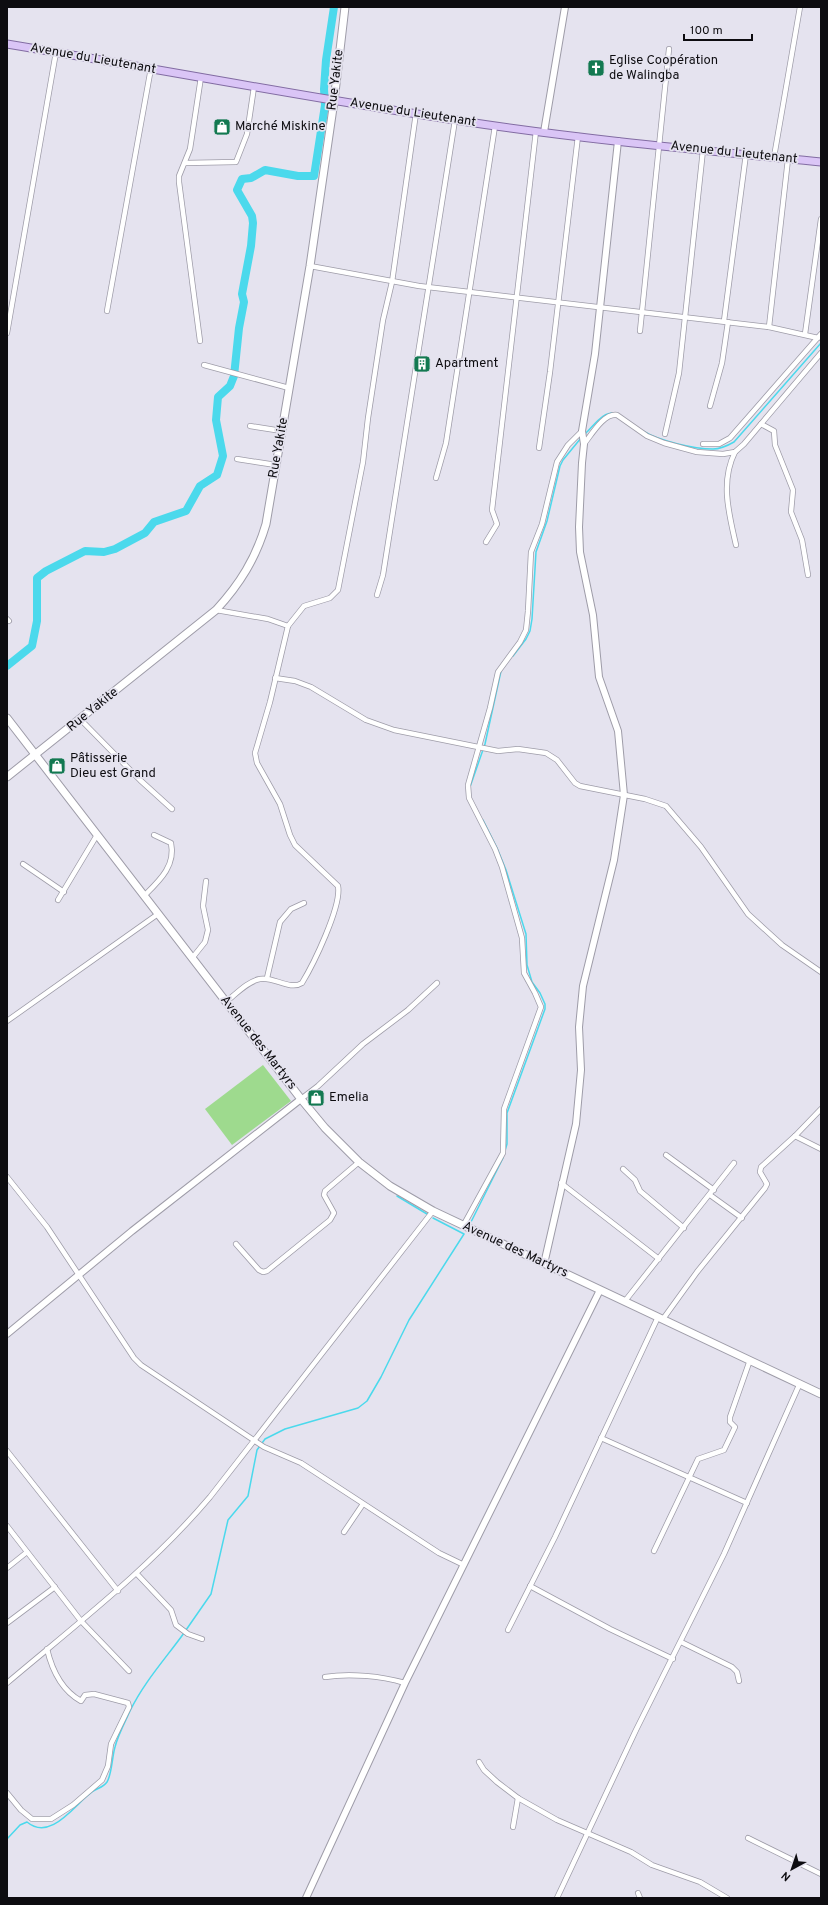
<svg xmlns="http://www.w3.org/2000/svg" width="828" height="1905" font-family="Overpass,sans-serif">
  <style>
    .pitch { fill: #9eda8e }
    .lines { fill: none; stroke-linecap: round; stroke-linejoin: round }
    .stream { stroke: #4bd9ec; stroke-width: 1.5 }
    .river { stroke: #4bd9ec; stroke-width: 8 }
    .minor-casing { stroke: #9e9ca8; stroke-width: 6 }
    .tertiary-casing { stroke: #9e9ca8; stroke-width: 8 }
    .secondary-casing { stroke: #9e9ca8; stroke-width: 9 }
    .primary-casing { stroke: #826ca2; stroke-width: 9 }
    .minor { stroke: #fff; stroke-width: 4.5 }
    .tertiary { stroke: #fff; stroke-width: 6 }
    .secondary { stroke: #fff; stroke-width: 7 }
    .primary { stroke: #dac5f6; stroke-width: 7 }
    .labels { text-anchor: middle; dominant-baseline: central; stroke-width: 3.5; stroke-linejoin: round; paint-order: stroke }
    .street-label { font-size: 13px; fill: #0d0c10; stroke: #e5e3ef }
    .poi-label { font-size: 13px; fill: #0d0c10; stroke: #e5e3ef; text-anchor: start }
  </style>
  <rect width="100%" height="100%" fill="#e5e3ef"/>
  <!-- pitch -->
  <polygon class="pitch" points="263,1065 291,1101 232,1145 205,1109"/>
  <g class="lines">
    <!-- stream -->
    <g class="stream">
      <path d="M643,431C659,441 694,449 713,449C720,449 727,446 734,442L821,343"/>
      <path d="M585,434C595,425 602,411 617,413"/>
      <polyline points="513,656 526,639 530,631 532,619 536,552 547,521 560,466 563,460 581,438"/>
      <polyline points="470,787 485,744 501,671"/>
      <polyline points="483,820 497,848 506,870 526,934 527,965 532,982 540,993 545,1004 545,1009 507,1113 507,1144 504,1154"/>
      <polyline points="397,1196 427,1214"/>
      <polyline points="471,1222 503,1158"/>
      <polyline points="186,1630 211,1594 228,1520 248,1496 257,1450 265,1439 285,1429 358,1408 367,1401 381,1377 409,1320 464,1234 433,1218"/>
      <path d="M7,1839L20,1825L27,1822C51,1842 75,1804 92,1792C97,1788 103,1788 107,1782C112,1774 112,1757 115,1747C118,1735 125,1722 130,1711C144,1682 166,1658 184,1633"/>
    </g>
    <!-- river -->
    <polyline class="river" points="7,666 32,646 37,621 37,578 46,571 85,551 104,552 115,549 145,533 154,522 186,511 200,486 217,475 223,456 216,420 218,397 230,386 234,376 239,328 244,302 242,294 251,246 253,223 252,216 237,190 242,179 251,178 265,170 298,176 314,176 325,105 324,89 326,60 334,7"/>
    <!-- minor casing -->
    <g class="minor-casing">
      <g id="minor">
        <polyline points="774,157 800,7"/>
        <polyline points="185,163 236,162 247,134 254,87"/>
        <polyline points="310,266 419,286 769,327 818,338"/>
        <polyline points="107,311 151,68"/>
        <polyline points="724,321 746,154"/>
        <polyline points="769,327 788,159"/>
        <polyline points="640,331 669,49"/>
        <polyline points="7,333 56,52"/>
        <polyline points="805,334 821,219"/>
        <polyline points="200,341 179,182 179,176 190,149 201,77"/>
        <polyline points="204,365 289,388"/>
        <polyline points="710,406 722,363 728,322"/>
        <polyline points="761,424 774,431 775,445 793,490 791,512 802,540 808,575"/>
        <polyline points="250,426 282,431"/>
        <polyline points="665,434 679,373 703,150"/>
        <path d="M584,444C592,434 604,413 617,415L647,436L664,443L697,452L723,454L735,452L744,444L821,353"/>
        <polyline points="703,444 719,444 730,438 821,334"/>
        <polyline points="539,448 550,372 578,136"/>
        <path d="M735,452C720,482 729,514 736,545"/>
        <polyline points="237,459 276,465"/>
        <polyline points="436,478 446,443 495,126"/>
        <polyline points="486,542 497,524 492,510 536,131"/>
        <polyline points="377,595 383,575 455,120"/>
        <polyline points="216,610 268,619 288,626"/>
        <polyline points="7,619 9,621"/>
        <polyline points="275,678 295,681 311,687 366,720 394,730 498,751 518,749 546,753 557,760 575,783 580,786 645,799 666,806 701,847 748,914 782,945 821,972"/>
        <polyline points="81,720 140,780 172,809"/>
        <polyline points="23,864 64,892"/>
        <path d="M144,896C159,881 176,866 171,843L154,835"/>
        <polyline points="58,900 97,835"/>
        <polyline points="193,957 205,942 208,930 203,906 206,881"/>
        <polyline points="267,978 280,922 291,909 304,903"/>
        <path d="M227,1001C236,994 248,981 260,979C273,976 290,991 302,983C313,965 342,906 338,886L295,845L290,835L280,804L257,763L255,753L270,702L288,626L304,606L330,598L338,590L363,462L368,418L383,320L392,282L416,113"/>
        <polyline points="7,1021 158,914"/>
        <polyline points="301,1099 318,1086 363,1044 408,1010 437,983"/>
        <polyline points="795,1136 821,1149"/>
        <polyline points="666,1155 714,1190"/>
        <polyline points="623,1169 635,1180 640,1191 684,1228"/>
        <polyline points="7,1177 47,1227 134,1358 141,1365 264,1447 301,1463 439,1553 464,1565"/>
        <polyline points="561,1183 659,1259"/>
        <polyline points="710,1195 742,1218"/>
        <polyline points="463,1226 503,1153 504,1109 541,1007 535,993 524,973 522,938 502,867 495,849 469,798 468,785 490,708 498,672 520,642 526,630 528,611 531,552 542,524 557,462 568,445 582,431"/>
        <polyline points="236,1244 259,1270 263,1272 267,1271 330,1220 334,1213 324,1195 325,1191 359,1162"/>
        <polyline points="625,1301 734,1163"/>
        <polyline points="663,1319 697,1272 765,1188 767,1184 760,1172 761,1167 795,1136 821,1109"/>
        <polyline points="601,1438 747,1503"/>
        <polyline points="7,1451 118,1591"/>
        <polyline points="7,1526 81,1621 129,1671"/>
        <polyline points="344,1532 363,1504"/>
        <polyline points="654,1551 698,1459 724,1450 735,1427 730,1422 730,1417 750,1360"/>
        <polyline points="7,1568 27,1552"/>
        <polyline points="137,1574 171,1610 176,1625 188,1634 202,1639"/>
        <polyline points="530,1586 610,1629 673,1659"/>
        <polyline points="7,1623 55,1587"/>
        <polyline points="508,1630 555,1537 658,1317"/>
        <polyline points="681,1642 732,1667 737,1672 739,1681"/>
        <path d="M325,1677C350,1673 381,1676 405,1683"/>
        <path d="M7,1683C78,1623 150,1568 210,1497L433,1211"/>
        <polyline points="479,1762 484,1770 497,1782 518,1798 557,1820 631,1852 652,1865 700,1882 727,1898"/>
        <path d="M7,1793L21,1810L32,1819H51L73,1805L102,1780L108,1766L111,1744L129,1707L128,1703L94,1694L85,1695L81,1701C61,1690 52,1670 47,1649"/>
        <polyline points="513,1827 518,1798"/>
        <polyline points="748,1838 821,1874"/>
        <polyline points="638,1893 640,1898"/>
        <polyline points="557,1898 636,1730 724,1554 800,1383"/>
      </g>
    </g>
    <!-- tertiary casing -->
    <g class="tertiary-casing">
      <g id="tertiary">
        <polyline points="544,132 565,7"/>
        <polyline points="544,1264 576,1124 581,1070 579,1027 583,986 614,860 624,795 618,731 599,677 593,615 580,552 579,527 582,463 584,444 582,431 595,354 618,141"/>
        <polyline points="7,1334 132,1231 301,1099"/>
        <polyline points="306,1898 405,1683 600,1290"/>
      </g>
    </g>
    <!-- secondary casing -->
    <g class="secondary-casing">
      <g id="secondary">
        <polyline points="7,718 301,1099 325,1128 359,1162 390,1186 433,1211 821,1394"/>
        <path d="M7,777L216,610C240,584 256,558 266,524L310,266L334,101L345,7"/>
      </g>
    </g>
    <!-- primary casing -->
    <g class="primary-casing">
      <path id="primary" d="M7,44C157,69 306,97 455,120C577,139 699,150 821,162"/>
    </g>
    <!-- minor -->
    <use href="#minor" class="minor"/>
    <!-- tertiary -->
    <use href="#tertiary" class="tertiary"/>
    <!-- secondary -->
    <use href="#secondary" class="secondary"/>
    <!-- primary -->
    <use href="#primary" class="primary"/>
  </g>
  <!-- icons -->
  <defs>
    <g id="church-square" transform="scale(0.9)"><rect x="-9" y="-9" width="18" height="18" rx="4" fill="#137951" stroke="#e5e3ef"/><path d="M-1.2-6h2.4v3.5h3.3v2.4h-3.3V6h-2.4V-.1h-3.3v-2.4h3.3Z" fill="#fff"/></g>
    <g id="shop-square" transform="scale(0.9)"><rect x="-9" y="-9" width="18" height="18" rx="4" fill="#137951" stroke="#e5e3ef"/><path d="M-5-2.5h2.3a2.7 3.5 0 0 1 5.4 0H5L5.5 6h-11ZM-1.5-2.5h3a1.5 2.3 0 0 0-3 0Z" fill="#fff"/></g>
    <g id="building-square" transform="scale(0.9)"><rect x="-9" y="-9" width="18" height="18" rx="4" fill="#137951" stroke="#e5e3ef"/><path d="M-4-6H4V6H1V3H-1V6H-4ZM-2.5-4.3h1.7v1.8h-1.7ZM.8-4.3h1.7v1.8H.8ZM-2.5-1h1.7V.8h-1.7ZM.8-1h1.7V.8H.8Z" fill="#fff"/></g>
  </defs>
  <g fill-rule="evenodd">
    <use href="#church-square" x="596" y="68"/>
    <use href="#shop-square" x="222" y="127"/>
    <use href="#building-square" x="422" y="364"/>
    <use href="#shop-square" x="57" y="766"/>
    <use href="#shop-square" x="316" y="1098"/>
  </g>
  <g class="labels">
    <!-- street labels -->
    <g class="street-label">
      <text transform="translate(93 59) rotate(10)">Avenue du Lieutenant</text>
      <text transform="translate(336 80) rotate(-83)">Rue Yakite</text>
      <text transform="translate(413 113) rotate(9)">Avenue du Lieutenant</text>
      <text transform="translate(734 153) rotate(6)">Avenue du Lieutenant</text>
      <text transform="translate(279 448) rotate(-80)">Rue Yakite</text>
      <text transform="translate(93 710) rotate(-39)">Rue Yakite</text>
      <text transform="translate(258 1043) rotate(52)">Avenue des Martyrs</text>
      <text transform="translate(515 1250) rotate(25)">Avenue des Martyrs</text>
    </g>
    <!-- poi labels -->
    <g class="poi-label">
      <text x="609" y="61">Eglise Coopération<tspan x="609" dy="15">de Walingba</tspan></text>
      <text x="235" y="127">Marché Miskine</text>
      <text x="435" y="364">Apartment</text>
      <text x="70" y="759">Pâtisserie<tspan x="70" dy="15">Dieu est Grand</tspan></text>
      <text x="329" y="1098">Emelia</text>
    </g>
  </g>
  <!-- border -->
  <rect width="828" height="1905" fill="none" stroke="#0d0c10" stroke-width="16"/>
  <!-- north arrow -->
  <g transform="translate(792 1869) rotate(220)" stroke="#e5e3ef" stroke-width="3" paint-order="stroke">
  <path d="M0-3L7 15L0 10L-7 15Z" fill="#0d0c10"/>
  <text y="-6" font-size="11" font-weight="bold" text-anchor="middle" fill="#0d0c10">N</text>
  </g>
  <!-- scale -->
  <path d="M684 34v6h68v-6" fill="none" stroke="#0d0c10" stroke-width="2"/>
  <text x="690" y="34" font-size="12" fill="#0d0c10" stroke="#e5e3ef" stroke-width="3" paint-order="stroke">100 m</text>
</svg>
